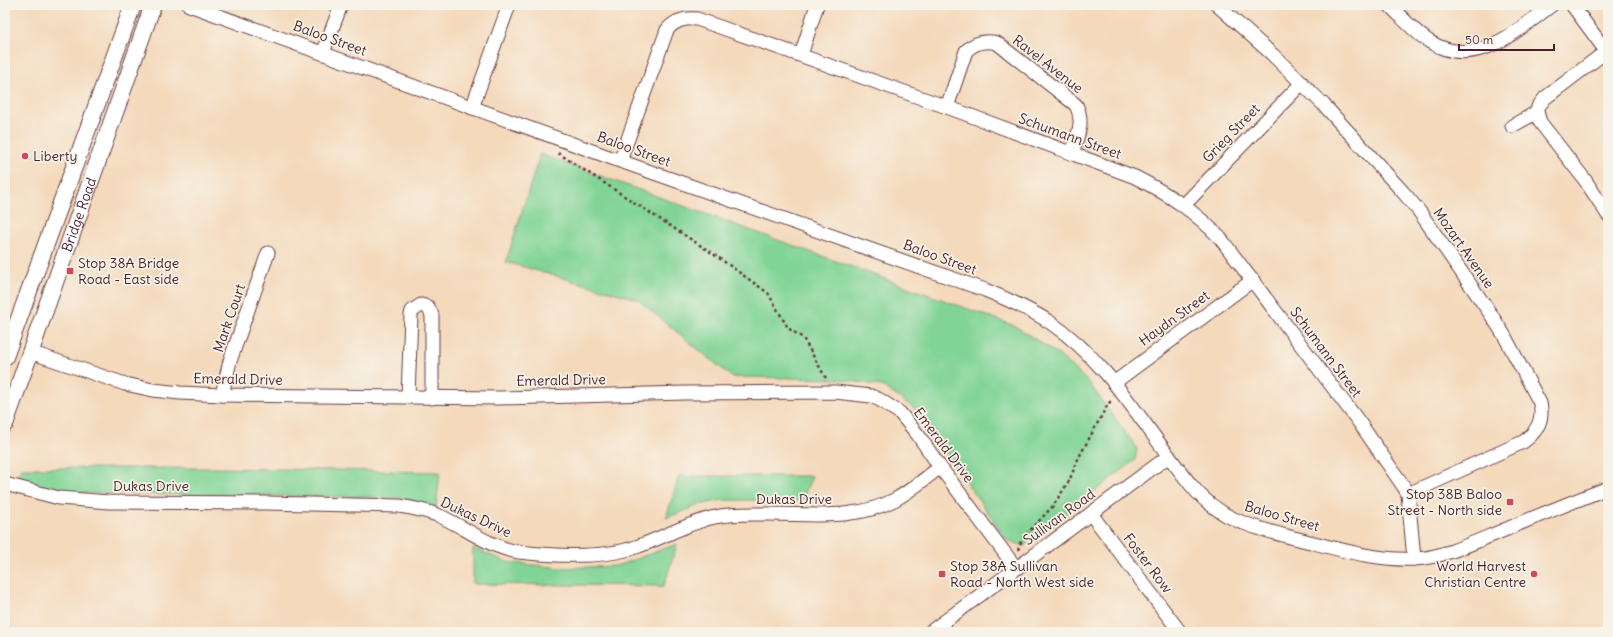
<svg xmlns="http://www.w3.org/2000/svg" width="1613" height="637" font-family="Delius,sans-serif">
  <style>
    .green { fill: #81d496; stroke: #667a60 }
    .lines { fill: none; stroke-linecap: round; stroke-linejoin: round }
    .minor-casing { stroke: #643b41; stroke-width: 15 }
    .major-casing { stroke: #643b41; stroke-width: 18 }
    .path { stroke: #643b41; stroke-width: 2.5; stroke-dasharray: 3 3; stroke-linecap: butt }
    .minor { stroke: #fff; stroke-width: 13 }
    .major { stroke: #fff; stroke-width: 16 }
    .poi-dot { fill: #d1495b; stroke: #f7f3e8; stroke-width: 1.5 }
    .labels { text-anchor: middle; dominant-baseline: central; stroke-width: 3.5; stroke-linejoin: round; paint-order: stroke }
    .street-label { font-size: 14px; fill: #4a1f2b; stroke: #f7f3e8 }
    .poi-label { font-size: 14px; fill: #4a1f2b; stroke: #f7f3e8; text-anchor: start }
  </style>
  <rect width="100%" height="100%" fill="#f7f3e8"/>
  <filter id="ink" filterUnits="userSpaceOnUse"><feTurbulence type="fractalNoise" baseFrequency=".025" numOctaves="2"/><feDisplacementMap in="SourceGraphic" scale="8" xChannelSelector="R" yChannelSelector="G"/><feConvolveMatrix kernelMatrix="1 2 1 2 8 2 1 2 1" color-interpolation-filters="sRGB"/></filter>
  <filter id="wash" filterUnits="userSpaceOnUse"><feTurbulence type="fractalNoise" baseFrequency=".012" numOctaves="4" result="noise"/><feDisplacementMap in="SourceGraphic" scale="16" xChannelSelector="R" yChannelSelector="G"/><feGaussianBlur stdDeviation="0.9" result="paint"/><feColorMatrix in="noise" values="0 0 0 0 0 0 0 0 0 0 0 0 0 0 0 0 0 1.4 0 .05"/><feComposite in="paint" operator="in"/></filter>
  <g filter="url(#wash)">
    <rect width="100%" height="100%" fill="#f4d9bb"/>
    <!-- green -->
    <g class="green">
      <polygon points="540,154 1015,326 1059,355 1088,382 1137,448 1135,460 1024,546 1007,540 914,408 882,386 838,379 732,377 637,299 506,262"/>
      <polygon points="21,468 219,468 440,472 436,507 402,498 362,497 71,493 47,490 14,482"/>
      <polygon points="679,476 812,476 802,501 723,500 699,505 666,518"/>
      <polygon points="677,544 664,586 473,584 473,548 507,562 560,568 616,566"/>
    </g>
  </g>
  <g filter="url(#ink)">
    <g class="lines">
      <!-- minor casing -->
      <g class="minor-casing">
        <g id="minor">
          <path d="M189,5L620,161L985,290C1007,299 1030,309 1051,323C1111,364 1145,429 1191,485C1219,520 1252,527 1294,538C1332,547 1373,561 1414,559C1442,558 1475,542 1502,531C1537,516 1572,502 1608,488"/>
          <path d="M1217,5L1273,55L1323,104L1403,192L1419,211L1492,316L1504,335L1540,403C1544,420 1537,432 1523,442L1408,494"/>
          <path d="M1389,5C1402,17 1415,33 1430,42C1476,70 1516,31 1552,5"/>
          <polyline points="1572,5 1606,51"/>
          <polyline points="323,53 341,5"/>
          <polyline points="801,55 817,5"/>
          <path d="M947,107L966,51C975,42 985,40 997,43L1076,105C1085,122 1077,137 1072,153"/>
          <polyline points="472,108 509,5"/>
          <polyline points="1537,112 1540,122 1585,180 1608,215"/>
          <polyline points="1512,126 1537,112 1538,107 1545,98 1608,50"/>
          <path d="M620,161L667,30C675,20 685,18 697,19L947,107L1135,177C1168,194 1195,211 1221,239L1359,422L1404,487L1408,494L1414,559"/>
          <polyline points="1184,205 1302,83"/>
          <polyline points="30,352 125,384 153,390 180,393 222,395 499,398 685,393 835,392 871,396 880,400 900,413 918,435 940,467 1016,568"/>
          <polyline points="1115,382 1253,280"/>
          <polyline points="222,395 230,361 268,253"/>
          <polyline points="408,397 411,315 412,311 421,305 428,307 432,315 432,398"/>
          <path d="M5,484L59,498L109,502L265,503L399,506C413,508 427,511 440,516C466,528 490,548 519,552C555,556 602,559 636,547C663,538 687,523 715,517C732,513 751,514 769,514C812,514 856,521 896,499C912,490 926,478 940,467"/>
          <polyline points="1091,514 1180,632"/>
          <polyline points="930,632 1169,456"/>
        </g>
      </g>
      <!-- major casing -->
      <g class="major-casing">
        <g id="major">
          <polyline points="5,357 133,5"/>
          <path id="s1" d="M5,424L153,5"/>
        </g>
      </g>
      <!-- path -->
      <g class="path">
        <polyline points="558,153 712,253 768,293 788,328 803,338 827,380"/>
        <polyline points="1018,550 1022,539 1053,506 1069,481 1079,457 1108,404 1112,400"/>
      </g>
      <!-- minor -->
      <use href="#minor" class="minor"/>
      <!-- major -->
      <use href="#major" class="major"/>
    </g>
  </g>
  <!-- markers -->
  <g class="poi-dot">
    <circle cx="25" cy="156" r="4"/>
    <rect x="66" y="267" width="8" height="8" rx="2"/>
    <rect x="1506" y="498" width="8" height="8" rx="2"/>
    <rect x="938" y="570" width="8" height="8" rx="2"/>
    <circle cx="1534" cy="574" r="4"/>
  </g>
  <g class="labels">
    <!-- street labels -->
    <g class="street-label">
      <text transform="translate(330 38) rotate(20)">Baloo Street</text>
      <text transform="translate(1048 64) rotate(38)">Ravel Avenue</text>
      <text transform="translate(1231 133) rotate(-46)">Grieg Street</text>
      <text transform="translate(1070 136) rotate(20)">Schumann Street</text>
      <text transform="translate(634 149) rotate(20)">Baloo Street</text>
      <text stroke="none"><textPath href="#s1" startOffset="222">Bridge Road</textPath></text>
      <text transform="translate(1464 248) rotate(55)">Mozart Avenue</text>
      <text transform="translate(940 257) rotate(20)">Baloo Street</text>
      <text transform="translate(229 318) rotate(-71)">Mark Court</text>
      <text transform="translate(1174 318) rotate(-36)">Haydn Street</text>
      <text transform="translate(1326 352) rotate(53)">Schumann Street</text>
      <text transform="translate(238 379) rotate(1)">Emerald Drive</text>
      <text transform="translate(561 380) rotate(-1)">Emerald Drive</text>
      <text transform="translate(944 445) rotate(53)">Emerald Drive</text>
      <text x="151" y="486">Dukas Drive</text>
      <text x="794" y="499">Dukas Drive</text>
      <text transform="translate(1282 516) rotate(16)">Baloo Street</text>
      <text transform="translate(476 517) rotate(25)">Dukas Drive</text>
      <text transform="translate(1059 517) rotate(-36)">Sullivan Road</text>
      <text transform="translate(1148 563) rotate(53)">Foster Row</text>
    </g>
    <!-- poi labels -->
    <g class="poi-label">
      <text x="33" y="156">Liberty</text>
      <text x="78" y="263">Stop 38A Bridge<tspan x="78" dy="16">Road - East side</tspan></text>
      <text x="1502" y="494" text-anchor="end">Stop 38B Baloo<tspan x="1502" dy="16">Street - North side</tspan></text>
      <text x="950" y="566">Stop 38A Sullivan<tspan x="950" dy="16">Road - North West side</tspan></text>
      <text x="1526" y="566" text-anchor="end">World Harvest<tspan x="1526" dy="16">Christian Centre</tspan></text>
    </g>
  </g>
  <!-- margin -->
  <rect width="1613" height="637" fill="none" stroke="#f7f3e8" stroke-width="20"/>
  <!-- scale -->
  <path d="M1459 44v6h95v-6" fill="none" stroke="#4a1f2b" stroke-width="2"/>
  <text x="1465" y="44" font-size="12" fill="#4a1f2b" stroke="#f7f3e8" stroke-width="3" paint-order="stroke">50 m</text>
</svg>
